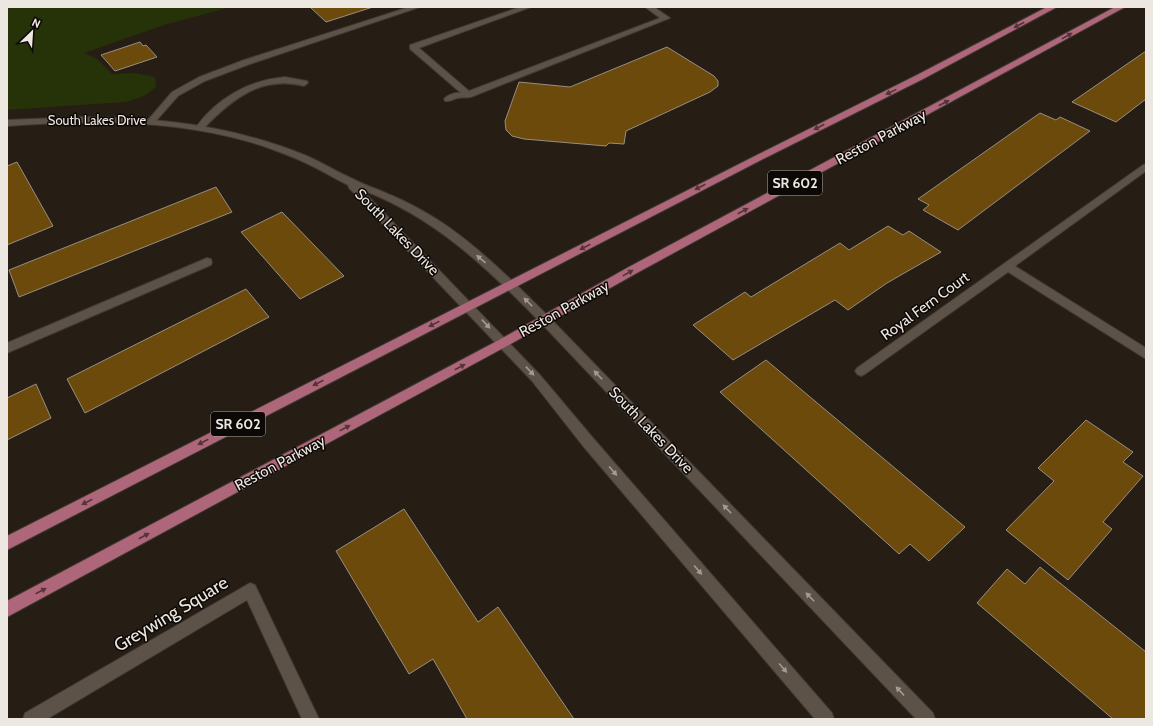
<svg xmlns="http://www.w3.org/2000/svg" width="1153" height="726" font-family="Cabin,sans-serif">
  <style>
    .green { fill: #263208 }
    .building { fill: #6c4a0b; stroke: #978e82 }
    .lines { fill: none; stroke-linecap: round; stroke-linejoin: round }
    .lane-casing { stroke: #403833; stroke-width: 2 }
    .secondary-casing { stroke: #403833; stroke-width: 2 }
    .primary-casing { stroke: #403833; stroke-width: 2 }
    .lane { fill: #5c5248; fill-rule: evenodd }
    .secondary { fill: #5c5248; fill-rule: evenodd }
    .primary { fill: #ae677a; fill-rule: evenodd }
    .oneway { fill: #55333a }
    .oneway2 { fill: #a49c94 }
    .labels { text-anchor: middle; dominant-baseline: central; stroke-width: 3; stroke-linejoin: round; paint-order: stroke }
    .far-street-label { font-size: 13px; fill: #ede7e1; stroke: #0c0805 }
    .shield { fill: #0c0805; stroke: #aaa49f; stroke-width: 1 }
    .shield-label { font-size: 14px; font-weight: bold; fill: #ede7e1 }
    .street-label { font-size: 15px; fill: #ede7e1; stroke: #0c0805 }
    .near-street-label { font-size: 18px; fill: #ede7e1; stroke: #0c0805 }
  </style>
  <rect width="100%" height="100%" fill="#261d15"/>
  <!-- green -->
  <polygon class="green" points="7,7 231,7 164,25 84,53 97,59 112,74 135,73 155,77 156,87 144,96 126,102 7,110"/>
  <!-- building -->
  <g class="building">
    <polygon points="310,7 373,7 326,22"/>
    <polygon points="140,42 143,46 146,45 157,57 115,71 101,55"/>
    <polygon points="667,47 714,76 718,81 718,86 710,92 626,131 624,144 609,143 606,146 524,139 512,136 506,130 505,121 519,82 570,87"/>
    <polygon points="1146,51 1146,99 1116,122 1072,102"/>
    <polygon points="1040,113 1056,120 1060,117 1090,131 958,230 923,210 929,205 918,199"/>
    <polygon points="17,162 53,226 7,245 7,166"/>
    <polygon points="216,187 232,212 19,297 9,270"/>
    <polygon points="282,212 344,276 300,299 241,232"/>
    <polygon points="888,226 903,235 909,231 941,252 887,283 848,310 835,300 733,360 693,325 745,292 751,297 840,243 849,250"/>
    <polygon points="246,289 269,317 85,413 67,379"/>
    <polygon points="766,360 965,527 929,561 910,544 899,554 720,392"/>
    <polygon points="36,384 51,418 7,440 7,398"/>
    <polygon points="1086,420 1133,452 1123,462 1143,476 1103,522 1112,529 1068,580 1006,530 1054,481 1038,468"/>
    <polygon points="404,509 478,622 498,607 574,719 467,719 433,659 409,674 336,551"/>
    <polygon points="1040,567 1146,652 1146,719 1113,719 977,603 1007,569 1025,584"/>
  </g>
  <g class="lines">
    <!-- lane casing -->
    <g class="lane-casing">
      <g id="lane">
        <polygon points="409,7 420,7 250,64 205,81 178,96 155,122 152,123 148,120 172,92 199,77 244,60"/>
        <path d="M520,7H531L419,48L469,91L660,18L645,7H654L670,18L471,97C466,98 462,97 458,98C453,99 451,102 445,101L444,99C447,95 455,92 461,93L410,49V45Z"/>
        <path d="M285,77L307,81L308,83L304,86C261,75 231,100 203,129H197L196,127C217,98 249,80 285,77Z"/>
        <polygon points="1146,164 1146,171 1015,266 1146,348 1146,359 1008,272 865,374 861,376 857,374 855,371 857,368 1143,165"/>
        <polygon points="207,258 211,259 212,262 211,265 7,353 7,343"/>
        <polygon points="250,583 255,585 319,719 302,719 247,600 47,719 23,719 25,713"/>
      </g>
    </g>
    <!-- secondary casing -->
    <g class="secondary-casing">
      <path id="secondary" d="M81,117C159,117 234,126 307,156C323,163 337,172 353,179C364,185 375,188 386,193C408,202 430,214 450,228C486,254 518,286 549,317L933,713L935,719H916L541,323C488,269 435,217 362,190L540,375L593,438L832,713L834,719H815L583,446L532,381L384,226L368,207L349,188L348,185C335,179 323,171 310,165C294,157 277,151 260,145C178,119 91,120 7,126V120Z"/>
    </g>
    <!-- primary casing -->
    <g class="primary-casing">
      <g id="primary">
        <polygon points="1047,7 1057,7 923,79 763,159 7,550 7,536 757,155 917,75"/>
        <polygon points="1115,7 1125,7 635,274 507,346 7,617 7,601 499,340 627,268"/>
      </g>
    </g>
    <!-- lane -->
    <use href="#lane" class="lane"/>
    <!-- secondary -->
    <use href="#secondary" class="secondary"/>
    <!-- primary -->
    <use href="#primary" class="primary"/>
  </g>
  <!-- one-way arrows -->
  <defs><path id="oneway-solid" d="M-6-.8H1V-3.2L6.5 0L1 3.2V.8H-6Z"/></defs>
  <g class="oneway">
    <use href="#oneway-solid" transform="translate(1019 25) rotate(152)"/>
    <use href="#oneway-solid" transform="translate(1067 36) rotate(-29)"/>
    <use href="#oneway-solid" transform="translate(891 92) rotate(154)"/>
    <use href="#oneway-solid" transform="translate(944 103) rotate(-28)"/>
    <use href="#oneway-solid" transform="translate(819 127) rotate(153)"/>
    <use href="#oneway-solid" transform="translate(700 187) rotate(153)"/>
    <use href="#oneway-solid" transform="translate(743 211) rotate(-28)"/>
    <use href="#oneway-solid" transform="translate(585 247) rotate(153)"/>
    <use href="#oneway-solid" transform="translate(628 273) rotate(-29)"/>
    <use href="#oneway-solid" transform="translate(434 324) rotate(153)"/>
    <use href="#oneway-solid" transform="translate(460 367) rotate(-28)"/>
    <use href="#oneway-solid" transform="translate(318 383) rotate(153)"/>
    <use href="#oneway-solid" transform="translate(345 428) rotate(-28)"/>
    <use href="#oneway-solid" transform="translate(203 442) rotate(153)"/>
    <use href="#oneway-solid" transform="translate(87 502) rotate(153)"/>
    <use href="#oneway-solid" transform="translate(144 536) rotate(-28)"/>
    <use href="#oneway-solid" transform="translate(41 591) rotate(-28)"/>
  </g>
  <g class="oneway2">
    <use href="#oneway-solid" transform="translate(481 259) rotate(-140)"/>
    <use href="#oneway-solid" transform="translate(528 302) rotate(-135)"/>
    <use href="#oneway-solid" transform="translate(486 324) rotate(47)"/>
    <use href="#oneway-solid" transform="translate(530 371) rotate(47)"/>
    <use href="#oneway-solid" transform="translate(598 375) rotate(-134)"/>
    <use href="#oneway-solid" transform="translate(613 471) rotate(49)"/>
    <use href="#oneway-solid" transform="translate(727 509) rotate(-134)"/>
    <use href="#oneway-solid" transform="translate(698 570) rotate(49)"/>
    <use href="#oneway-solid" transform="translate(810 597) rotate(-134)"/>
    <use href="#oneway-solid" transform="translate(783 668) rotate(49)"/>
    <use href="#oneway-solid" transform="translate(900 691) rotate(-133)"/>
  </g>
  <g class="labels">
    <!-- far-street labels -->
    <g class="far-street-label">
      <text x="97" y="120">South Lakes Drive</text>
    </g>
    <!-- shield labels -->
    <g class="shield">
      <rect x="768" y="171" width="54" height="24" rx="3"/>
      <rect x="211" y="412" width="54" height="24" rx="3"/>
    </g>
    <g class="shield-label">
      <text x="795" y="183">SR 602</text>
      <text x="238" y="424">SR 602</text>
    </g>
    <!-- street labels -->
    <g class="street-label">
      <text transform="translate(881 137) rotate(-28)">Reston Parkway</text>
      <text transform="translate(397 232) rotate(46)">South Lakes Drive</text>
      <text transform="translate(925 306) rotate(-36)">Royal Fern Court</text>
      <text transform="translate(564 309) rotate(-29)">Reston Parkway</text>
      <text transform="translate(651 430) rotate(46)">South Lakes Drive</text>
      <text transform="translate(280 463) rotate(-28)">Reston Parkway</text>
    </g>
    <!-- near-street labels -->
    <g class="near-street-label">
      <text transform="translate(171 614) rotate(-31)">Greywing Square</text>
    </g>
  </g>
  <!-- border -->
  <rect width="1153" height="726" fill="none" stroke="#ede7e1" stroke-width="16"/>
  <!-- north arrow -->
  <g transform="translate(32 32) rotate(25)" stroke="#0c0805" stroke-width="3" paint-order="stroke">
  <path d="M0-3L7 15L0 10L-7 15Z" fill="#ede7e1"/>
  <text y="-6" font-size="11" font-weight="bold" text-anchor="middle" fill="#ede7e1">N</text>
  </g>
</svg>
